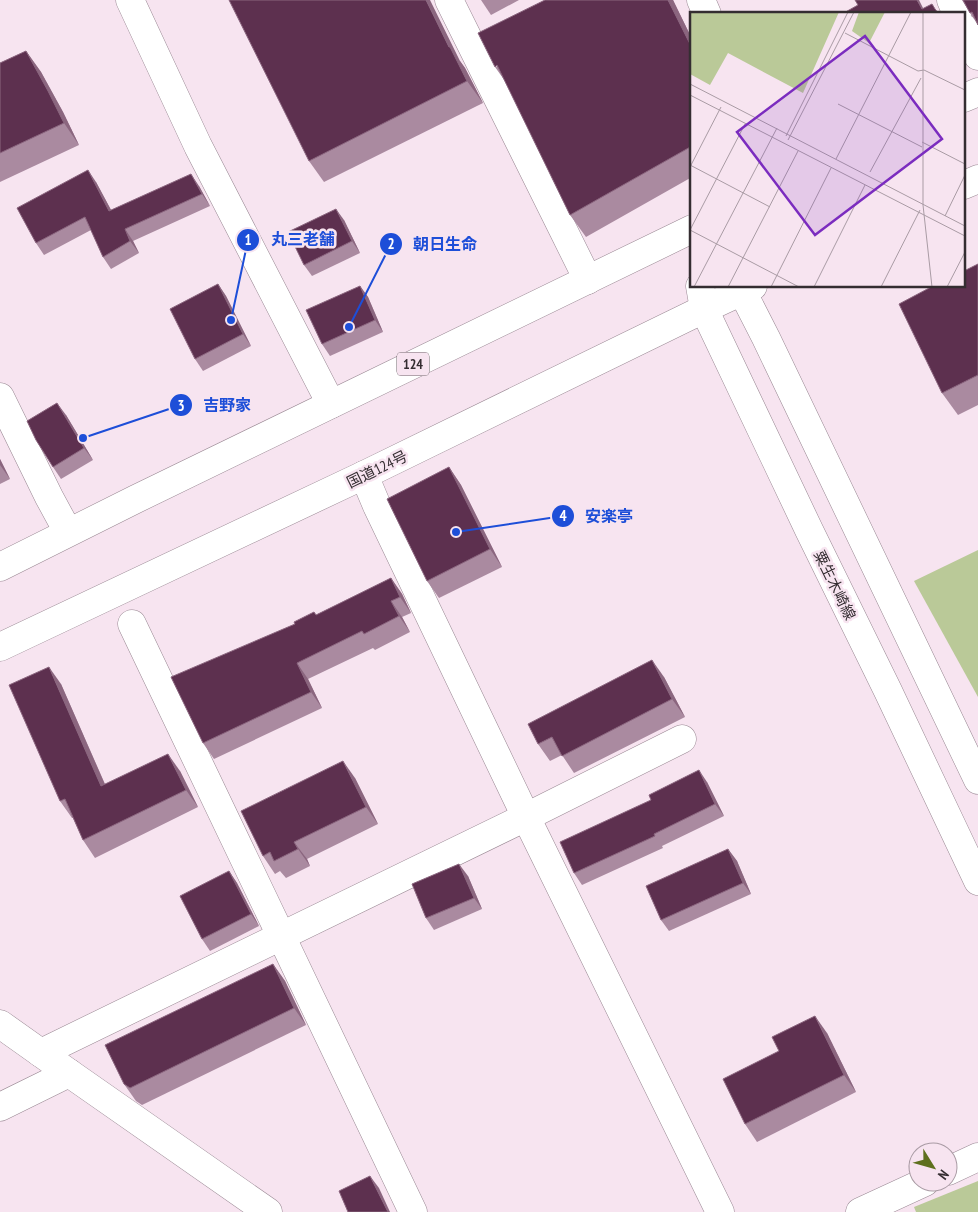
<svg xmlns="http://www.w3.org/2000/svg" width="978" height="1212" font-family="'PT Sans Narrow','Noto Sans JP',sans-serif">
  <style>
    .green { fill: #bac998 }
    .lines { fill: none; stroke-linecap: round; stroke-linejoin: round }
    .minor-casing { stroke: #998893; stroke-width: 29 }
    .tertiary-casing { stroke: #998893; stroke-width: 29 }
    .secondary-casing { stroke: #998893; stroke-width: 29 }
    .trunk-casing { stroke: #998893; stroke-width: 29 }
    .minor { stroke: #fff; stroke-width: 28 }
    .tertiary { stroke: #fff; stroke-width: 28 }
    .secondary { stroke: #fff; stroke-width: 28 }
    .trunk { stroke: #fff; stroke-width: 28 }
    .wall { fill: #aa8aa0 }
    .shaded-wall { fill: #8b667f }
    .building { fill: #5d304f; stroke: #8b667f }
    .labels { text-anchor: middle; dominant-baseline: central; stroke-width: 5; stroke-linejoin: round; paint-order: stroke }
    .shield { fill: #f7e4f0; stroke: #6e646a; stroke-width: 1 }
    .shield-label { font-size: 14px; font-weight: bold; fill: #342d31 }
    .street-label { font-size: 15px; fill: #342d31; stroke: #f7e4f0 }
    .inset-road { fill: none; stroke: #a99ba4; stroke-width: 1 }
    .view { fill: #7b2cbf; fill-opacity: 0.15; stroke: #7b2cbf; stroke-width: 2.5 }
    .inset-edge { fill: none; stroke: #342d31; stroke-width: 2.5 }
    .leader { fill: none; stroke: #1d4ed8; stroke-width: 2 }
    .callout-dot { fill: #1d4ed8; stroke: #f7e4f0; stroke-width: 2 }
    .mark-label { font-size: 15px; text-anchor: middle; font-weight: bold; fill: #fff }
    .callout-label { font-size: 16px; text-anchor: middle; font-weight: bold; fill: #1d4ed8; stroke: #f7e4f0; stroke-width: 5; stroke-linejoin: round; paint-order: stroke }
  </style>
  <rect width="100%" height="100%" fill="#f7e4f0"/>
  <!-- green -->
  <g class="green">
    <polygon points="978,550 978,697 914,581"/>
    <polygon points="978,1181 978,1212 916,1212 914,1207"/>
  </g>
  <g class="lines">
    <!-- minor casing -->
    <g class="minor-casing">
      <g id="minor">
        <polyline points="130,0 198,146 331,404"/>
        <polyline points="449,0 588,280"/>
        <polyline points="951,0 957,14"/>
        <polyline points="964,28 978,56"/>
        <polyline points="0,397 49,497 68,532"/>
        <polyline points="364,475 377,506 526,817 720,1212"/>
        <polyline points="132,624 413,1212"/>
        <polyline points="41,1053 526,817 682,739"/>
        <polyline points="0,1107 69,1073"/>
        <polyline points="948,1171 978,1157"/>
        <polyline points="860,1212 925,1182"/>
      </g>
    </g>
    <!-- tertiary casing -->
    <g class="tertiary-casing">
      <g id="tertiary">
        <polyline points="701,0 707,14"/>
        <polyline points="0,1024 69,1073 268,1212"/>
      </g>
    </g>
    <!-- secondary casing -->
    <g class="secondary-casing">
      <g id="secondary">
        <polyline points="700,286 704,309 809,530 888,691 978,881"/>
        <polyline points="738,286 742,291 766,338 978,780"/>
      </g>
    </g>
    <!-- trunk casing -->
    <g class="trunk-casing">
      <g id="trunk">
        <polyline points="964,98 978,92"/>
        <polyline points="964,185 978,179"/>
        <polyline points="0,567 136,499 692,229"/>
        <polyline points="0,647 364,475 704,309 753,286"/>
      </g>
    </g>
    <!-- minor -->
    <use href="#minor" class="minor"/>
    <!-- tertiary -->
    <use href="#tertiary" class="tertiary"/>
    <!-- secondary -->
    <use href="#secondary" class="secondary"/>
    <!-- trunk -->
    <use href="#trunk" class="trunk"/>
  </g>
  <!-- wall -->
  <g class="wall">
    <polygon points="481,0 519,0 491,15"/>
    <polygon points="673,0 692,39 692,177 586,237 570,215 505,81 495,67"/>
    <polygon points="962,0 978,0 978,25 970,13"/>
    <polygon points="26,51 41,72 63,112 79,145 0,182 0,63"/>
    <polygon points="460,61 465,68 483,103 324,182 309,161"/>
    <polygon points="96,182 111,210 199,186 210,206 133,241 139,253 111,269 103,257 91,230 44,255 36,243"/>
    <polygon points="344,220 360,253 312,276 304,265"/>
    <polygon points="978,264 978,405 958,415 942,393"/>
    <polygon points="218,284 226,296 251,346 203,371 195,359"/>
    <polygon points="360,286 368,297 383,332 330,356 322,344"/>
    <polygon points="66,415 93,460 61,479 53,467"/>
    <polygon points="0,459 10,479 0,484"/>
    <polygon points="449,467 461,485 502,567 439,598 427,581"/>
    <polygon points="391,578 402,594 411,613 402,617 410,632 375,650 373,648 308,679 322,708 214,759 203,743 316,615"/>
    <polygon points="664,677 685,717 574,773 562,755 550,761 538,744"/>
    <polygon points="61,684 105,784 180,771 198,807 95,858 83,840 73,818 72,818 60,801"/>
    <polygon points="355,778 378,824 307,859 310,866 286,878 280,871 275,874 263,856"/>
    <polygon points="707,782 724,816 662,846 663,848 582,885 574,873"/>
    <polygon points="728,849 737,861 751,894 669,931 661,920"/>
    <polygon points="229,871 237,883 259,926 210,951 202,939"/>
    <polygon points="468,876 482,909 434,930 426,918"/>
    <polygon points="273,964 285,981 306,1025 142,1105 136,1101 124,1084"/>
    <polygon points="827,1033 856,1092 757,1142 745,1124"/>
  </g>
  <!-- shaded-wall -->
  <g class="shaded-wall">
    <polygon points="426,0 430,0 460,61 465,68 483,103 467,81 449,47"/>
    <polygon points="668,0 673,0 692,39 692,48"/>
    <polygon points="917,0 919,0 926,14 922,9"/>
    <polygon points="26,51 41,72 63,112 79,145 64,123"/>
    <polygon points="88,170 96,182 118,223 109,211"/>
    <polygon points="191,174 199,186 210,206 202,194"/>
    <polygon points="336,209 344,220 360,253 352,241"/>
    <polygon points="125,229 133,241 139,253 130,241"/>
    <polygon points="218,284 226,296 251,346 243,334"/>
    <polygon points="360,286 368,297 383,332 375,320"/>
    <polygon points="57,403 66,415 93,460 84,448"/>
    <polygon points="0,459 10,479 0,465"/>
    <polygon points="449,467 461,485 502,567 490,549"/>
    <polygon points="391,578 402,594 411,613 400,597"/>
    <polygon points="391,601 402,617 410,632 399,616"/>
    <polygon points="652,660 664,677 685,717 672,699"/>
    <polygon points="297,663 308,679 322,708 311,692"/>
    <polygon points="49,667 61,684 113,803 101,786"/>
    <polygon points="168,754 180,771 198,807 186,790"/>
    <polygon points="343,761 355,778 378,824 366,807"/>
    <polygon points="699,770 707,782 724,816 715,804"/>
    <polygon points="294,842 307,859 310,866 298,849"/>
    <polygon points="728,849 737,861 751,894 743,883"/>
    <polygon points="459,864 468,876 482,909 474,898"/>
    <polygon points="229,871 237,883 259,926 251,914"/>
    <polygon points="273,964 285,981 306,1025 294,1008"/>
    <polygon points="815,1016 827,1033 856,1092 844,1075"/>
    <polygon points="370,1176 379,1188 390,1212 388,1212"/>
  </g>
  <!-- building -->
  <g class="building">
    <polygon points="229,0 426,0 449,47 450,47 467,81 309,161"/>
    <polygon points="545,0 668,0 692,48 692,146 570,215 497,65 495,67 478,33"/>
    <polygon points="855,0 917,0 922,9 932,4 935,9 939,14 842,14 858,5"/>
    <polygon points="963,0 978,0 978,25 972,12 970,13"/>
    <polygon points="26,51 48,91 64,123 0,153 0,63"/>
    <polygon points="88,170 109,211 191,174 202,194 125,229 130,241 103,257 85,217 36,243 17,208"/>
    <polygon points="336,209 352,241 304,265 288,232"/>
    <polygon points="978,264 978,375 942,393 899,304 933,286 964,286 964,271"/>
    <polygon points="218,284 243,334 195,359 170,309"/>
    <polygon points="360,286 375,320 322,344 306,310"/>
    <polygon points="57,403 84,448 53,467 36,440 27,421"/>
    <polygon points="449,467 490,549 427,581 387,499"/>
    <polygon points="391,578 400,597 391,601 399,616 364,634 362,631 297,663 311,692 203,743 171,677 295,624 294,622 314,612 316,615"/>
    <polygon points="652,660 672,699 562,756 552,737 538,744 528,724"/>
    <polygon points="49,667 101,786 168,754 186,790 83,840 65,799 60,801 9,685"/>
    <polygon points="343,761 366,807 294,842 298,849 274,861 270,852 263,856 241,811"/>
    <polygon points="699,770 715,804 654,834 655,836 574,873 560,842 651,800 649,795"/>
    <polygon points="728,849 743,883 661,920 646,886"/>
    <polygon points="459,864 474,898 426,918 412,884"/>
    <polygon points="229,871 251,914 202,939 180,896"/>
    <polygon points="273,964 294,1008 130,1088 124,1084 105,1045"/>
    <polygon points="815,1016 844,1075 745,1124 723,1079 779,1051 772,1037"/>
    <polygon points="370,1176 388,1212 348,1212 339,1191"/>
  </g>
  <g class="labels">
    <!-- shield labels -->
    <rect class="shield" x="397" y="352.5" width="32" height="23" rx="4"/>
    <g class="shield-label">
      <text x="413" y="364">124</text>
    </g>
    <!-- street labels -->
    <g class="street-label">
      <text transform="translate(377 469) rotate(-26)">国道124号</text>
      <text transform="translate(835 585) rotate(64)">粟生木崎線</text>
    </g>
  </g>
  <!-- overview -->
  <g transform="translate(690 12)">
    <rect width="275" height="275" fill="#f7e4f0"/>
    <path d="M0,0H149L113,81L38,41L20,73L0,62ZM169,0H195L179,31L162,19Z" fill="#bac998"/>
    <path class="inset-road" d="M233,0V193L242,275M155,21L228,59L234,58L275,78M0,72L275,214M0,83L275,224M148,92L232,135M96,124L158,0M98,128L164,0M232,130L275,152M146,147L221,0M0,153L80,195M0,155L31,95M180,160L231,66M255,204L275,163M0,218L109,275M0,218L55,112M4,275L87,116M38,275L108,139M81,275L141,156M124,275L175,173M191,275L230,198M257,275L275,240"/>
    <path class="view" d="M175,24L252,127L125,223L47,120Z"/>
    <rect width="275" height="275" class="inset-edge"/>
  </g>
  <!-- callouts -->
  <path class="leader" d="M231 320L248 240M349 327L391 244M83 438L181 405M456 532L563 516"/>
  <g class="callout-dot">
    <circle cx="231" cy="320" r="5"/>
    <circle cx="349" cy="327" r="5"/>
    <circle cx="83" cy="438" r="5"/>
    <circle cx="456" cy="532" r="5"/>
    <circle cx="248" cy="240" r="12"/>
    <circle cx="391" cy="244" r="12"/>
    <circle cx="181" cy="405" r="12"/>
    <circle cx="563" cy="516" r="12"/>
  </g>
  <g class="mark-label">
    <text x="248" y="245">1</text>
    <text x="391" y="249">2</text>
    <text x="181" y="411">3</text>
    <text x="563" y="521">4</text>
  </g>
  <g class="callout-label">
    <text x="303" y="245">丸三老舗</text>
    <text x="445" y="250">朝日生命</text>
    <text x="227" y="411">吉野家</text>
    <text x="609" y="522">安楽亭</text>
  </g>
  <!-- north arrow -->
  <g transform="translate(933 1167) rotate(127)"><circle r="24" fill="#f7e4f0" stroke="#a99ba4"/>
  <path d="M0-4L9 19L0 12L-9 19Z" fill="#5e701e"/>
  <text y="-8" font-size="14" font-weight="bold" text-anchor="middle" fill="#342d31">N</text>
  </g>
</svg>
